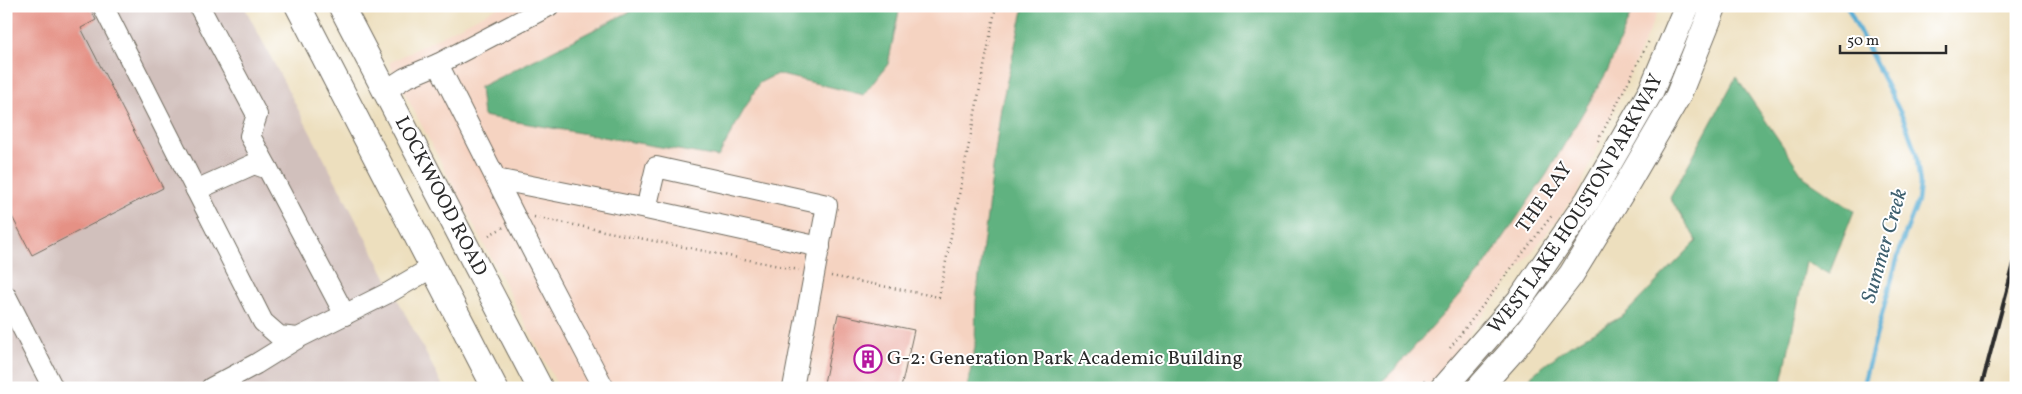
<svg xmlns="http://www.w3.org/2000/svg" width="2022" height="394" font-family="Vollkorn,serif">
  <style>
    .built { fill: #f5d3c1 }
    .industrial { fill: #d1c0bc }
    .forest { fill: #61b280; stroke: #466e56 }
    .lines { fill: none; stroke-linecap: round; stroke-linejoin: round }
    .stream { stroke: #57acd3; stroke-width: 4.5 }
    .building { fill: #e59185 }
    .minor-casing { stroke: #6f6a5e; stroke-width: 22 }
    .major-casing { stroke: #6f6a5e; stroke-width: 27 }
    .path { stroke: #6f6a5e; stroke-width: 2.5; stroke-dasharray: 1 4; stroke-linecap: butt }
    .minor { stroke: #fff; stroke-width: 20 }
    .major { stroke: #fff; stroke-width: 25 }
    .rail { stroke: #2b2b2b; stroke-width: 4 }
    .labels { text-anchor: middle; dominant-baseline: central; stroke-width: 4; stroke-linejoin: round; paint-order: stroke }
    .street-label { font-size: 20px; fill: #2b2b2b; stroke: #fff }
    .poi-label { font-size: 20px; fill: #2b2b2b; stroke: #fff; text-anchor: start }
    .water-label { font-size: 21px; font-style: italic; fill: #3d5f6e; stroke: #fff }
  </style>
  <rect width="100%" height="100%" fill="#fff"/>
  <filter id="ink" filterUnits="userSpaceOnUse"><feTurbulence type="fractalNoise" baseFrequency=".02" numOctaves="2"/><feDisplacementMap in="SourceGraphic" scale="10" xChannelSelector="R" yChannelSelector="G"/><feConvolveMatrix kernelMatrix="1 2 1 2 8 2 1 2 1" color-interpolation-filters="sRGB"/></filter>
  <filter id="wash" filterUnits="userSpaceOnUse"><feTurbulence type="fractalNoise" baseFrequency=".0096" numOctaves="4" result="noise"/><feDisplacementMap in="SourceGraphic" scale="20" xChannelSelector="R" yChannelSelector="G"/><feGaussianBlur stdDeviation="1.12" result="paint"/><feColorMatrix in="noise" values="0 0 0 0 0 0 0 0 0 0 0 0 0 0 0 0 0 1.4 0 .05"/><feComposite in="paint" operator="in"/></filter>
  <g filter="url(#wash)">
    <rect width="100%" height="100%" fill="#eddfbe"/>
    <!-- built -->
    <polygon class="built" points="500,6 1660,6 1577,194 1427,388 559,388 389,63"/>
    <!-- industrial -->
    <polygon class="industrial" points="6,6 244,6 444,388 6,388"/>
    <!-- forest -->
    <g class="forest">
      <polygon points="641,6 900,6 888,64 864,95 777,74 759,83 718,157 483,116 480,87"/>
      <polygon points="1024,6 1634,6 1608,70 1547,174 1480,272 1394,370 1375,388 967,388 975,347 976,300 1001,107"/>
      <polygon points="1736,77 1804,177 1854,211 1829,274 1806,262 1781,388 1525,388 1532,375 1569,346 1624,315 1697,241 1670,198"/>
    </g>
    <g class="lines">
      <!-- stream -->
      <polyline class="stream" points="1847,6 1904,120 1916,153 1920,184 1918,201 1901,245 1862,388"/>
    </g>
    <g id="blocks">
      <!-- building -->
      <g class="building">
        <polygon points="6,6 89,6 96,20 81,28 163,188 32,255 6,205"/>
        <polygon points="838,314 914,330 901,388 823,388"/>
      </g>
    </g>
  </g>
  <g filter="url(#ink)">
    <use href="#blocks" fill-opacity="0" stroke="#6f6a5e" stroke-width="1"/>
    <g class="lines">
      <!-- minor casing -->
      <g class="minor-casing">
        <g id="minor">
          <polyline points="103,6 263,322 279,336 298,338 390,292 433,267"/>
          <polyline points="199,6 257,115 250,136 268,169"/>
          <polyline points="438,64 549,6"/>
          <polyline points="385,91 405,78 438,64 532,250 604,388"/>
          <polyline points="496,179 646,209 820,247"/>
          <polyline points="196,190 254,164 268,169 345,315"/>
          <polyline points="646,209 656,167 827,205 793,388"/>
          <polyline points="6,296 53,388"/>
          <polyline points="211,388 256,364 298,338"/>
        </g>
      </g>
      <!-- major casing -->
      <g class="major-casing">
        <g id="major">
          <polyline points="298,6 495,388"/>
          <path id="s1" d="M341,6L540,388"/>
          <path id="s2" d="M1443,388L1519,301L1588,200L1651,91L1687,6"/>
          <polyline points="1479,388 1513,350 1571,275 1625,187 1678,96 1714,6"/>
        </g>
      </g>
      <!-- path -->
      <g class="path">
        <polyline points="1598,141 1650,39"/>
        <polyline points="534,217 799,270"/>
        <polyline points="489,235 504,227"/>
        <polyline points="831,276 939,297 996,6"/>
        <polyline points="1450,348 1553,214"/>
        <polyline points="1417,388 1425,380"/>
      </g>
      <!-- minor -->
      <use href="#minor" class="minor"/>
      <!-- major -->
      <use href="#major" class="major"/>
      <!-- rail -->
      <polyline class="rail" points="1981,388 2016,256"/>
    </g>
  </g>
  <!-- icons -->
  <defs>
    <g id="building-ring" transform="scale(1.4375)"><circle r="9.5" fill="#fff" stroke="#b5179e" stroke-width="1.5"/><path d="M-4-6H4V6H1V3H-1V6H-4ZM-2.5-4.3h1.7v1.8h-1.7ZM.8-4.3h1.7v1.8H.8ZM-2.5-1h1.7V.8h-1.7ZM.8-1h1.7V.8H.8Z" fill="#b5179e"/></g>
  </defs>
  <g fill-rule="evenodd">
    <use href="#building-ring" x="868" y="359"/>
  </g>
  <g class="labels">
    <!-- street labels -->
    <g class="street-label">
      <text stroke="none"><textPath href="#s1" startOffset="215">LOCKWOOD ROAD</textPath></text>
      <text transform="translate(1545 198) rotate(-55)">THE RAY</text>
      <text stroke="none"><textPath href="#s2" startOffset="228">WEST LAKE HOUSTON PARKWAY</textPath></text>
    </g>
    <!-- poi labels -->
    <g class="poi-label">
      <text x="887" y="359">G-2: Generation Park Academic Building</text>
    </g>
    <!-- water labels -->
    <g class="water-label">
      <text transform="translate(1885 246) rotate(-74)">Summer Creek</text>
    </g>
  </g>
  <!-- margin -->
  <rect width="2022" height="394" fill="none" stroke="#fff" stroke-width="25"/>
  <!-- scale -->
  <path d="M1840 45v8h106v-8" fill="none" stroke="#2b2b2b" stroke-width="2.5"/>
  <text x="1847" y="45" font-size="15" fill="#2b2b2b" stroke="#ffffff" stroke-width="4" paint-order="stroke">50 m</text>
</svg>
